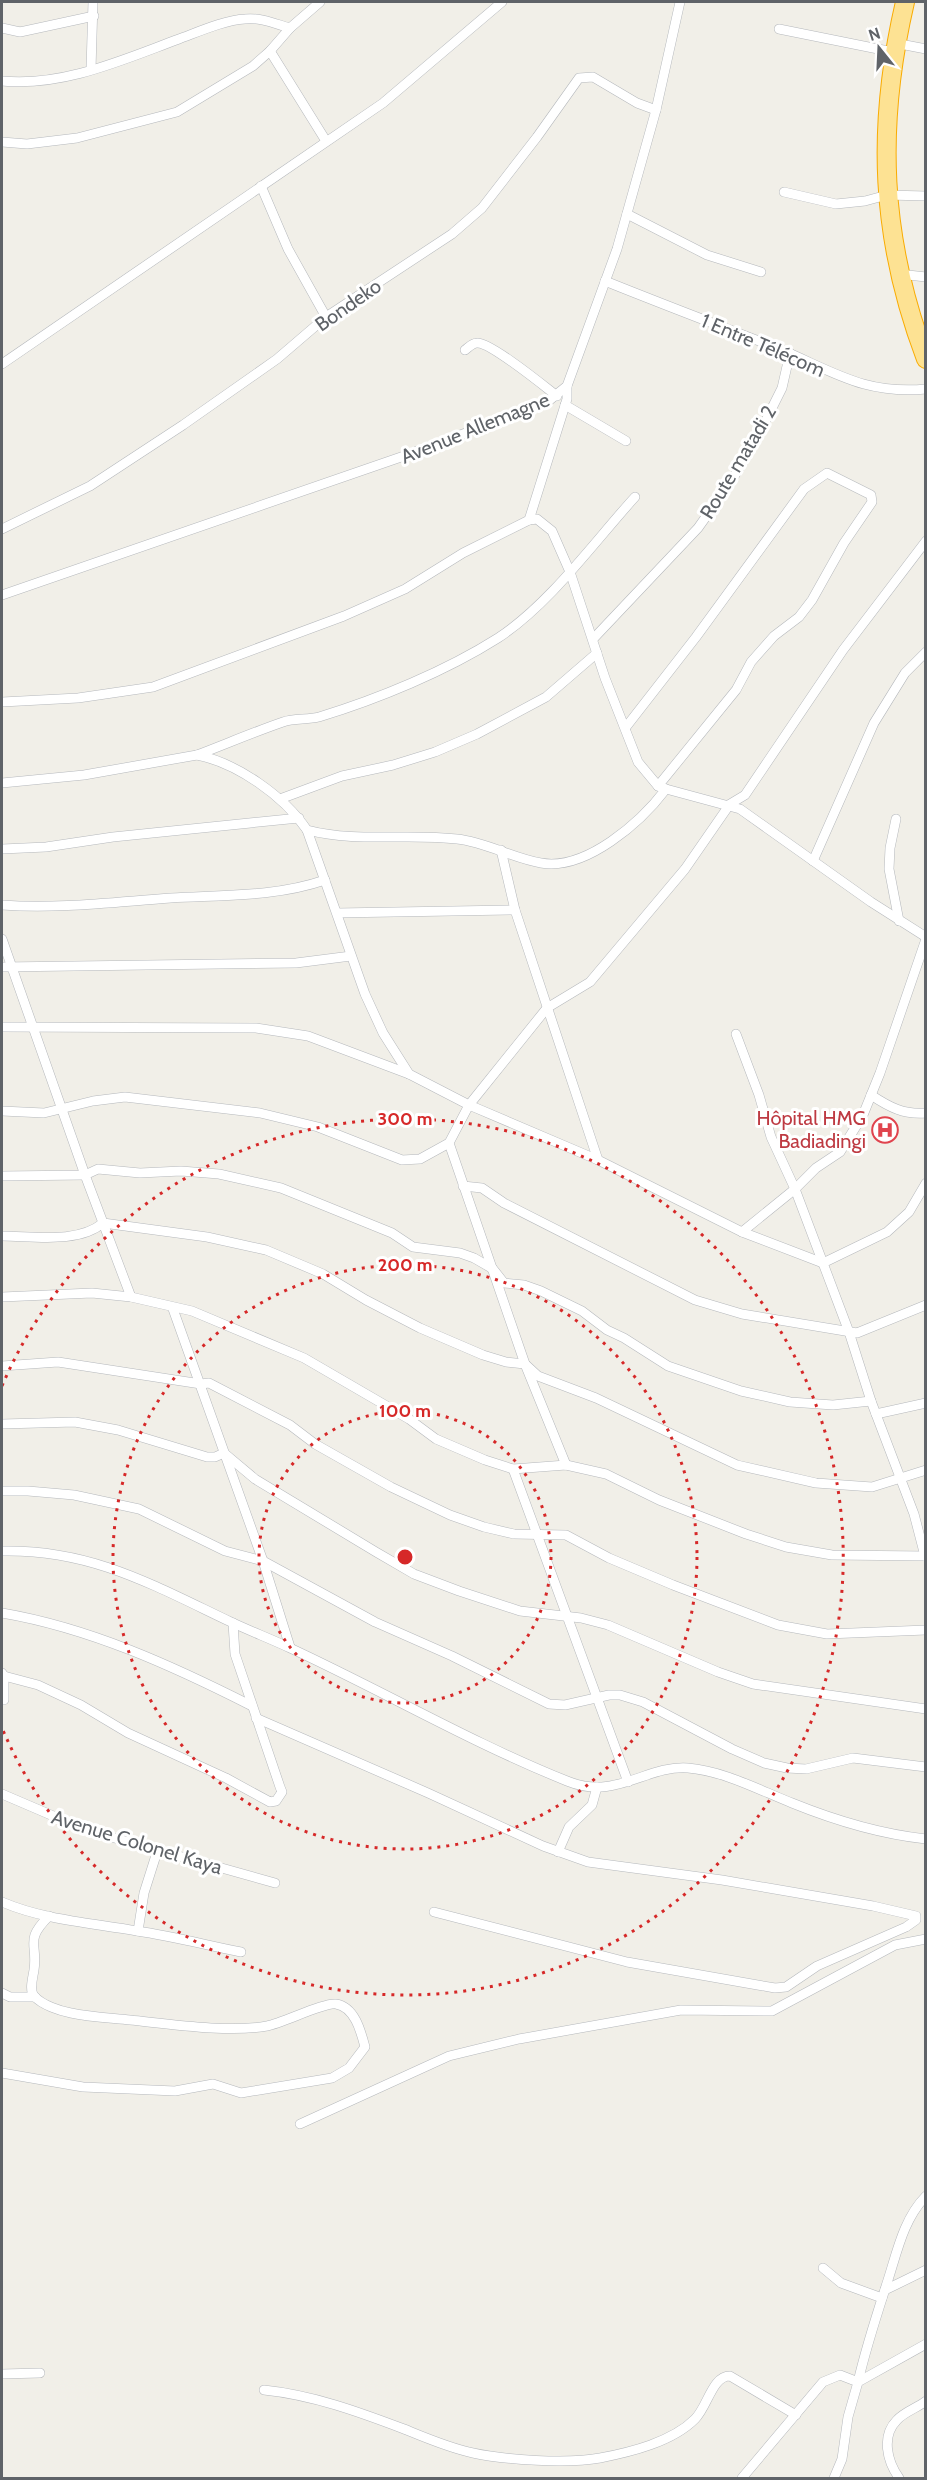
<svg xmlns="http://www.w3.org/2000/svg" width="927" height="2480" font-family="Cabin,sans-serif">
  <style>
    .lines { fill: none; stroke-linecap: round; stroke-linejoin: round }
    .street-casing { stroke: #b5b8bc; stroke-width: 10 }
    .highway-casing { stroke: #f9ab00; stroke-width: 20 }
    .street { stroke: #fff; stroke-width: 9 }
    .highway { stroke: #fde293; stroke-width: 18 }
    .ring { fill: none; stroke: #d62828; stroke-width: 3; stroke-dasharray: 3 6 }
    .labels { text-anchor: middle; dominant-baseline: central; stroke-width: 6; stroke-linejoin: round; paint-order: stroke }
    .street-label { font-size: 20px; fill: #5f6368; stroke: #fff }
    .health-label { font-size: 20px; fill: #be3a42; stroke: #fff; text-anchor: end }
    .centre { fill: #d62828; stroke: #fff; stroke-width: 3 }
    .ring-label { font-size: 18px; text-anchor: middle; font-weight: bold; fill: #d62828; stroke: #fff; stroke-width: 6; stroke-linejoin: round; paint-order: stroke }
  </style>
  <rect width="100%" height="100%" fill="#f1efe8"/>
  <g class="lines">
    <!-- street casing -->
    <g class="street-casing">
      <g id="street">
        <polyline points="2,28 20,32 94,16"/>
        <polyline points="779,29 893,52"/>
        <polyline points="895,43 926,49"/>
        <polyline points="270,51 326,141"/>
        <polyline points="91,69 93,2"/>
        <path d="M2,81C63,87 122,60 179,39C198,32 225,20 245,19C260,17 276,24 290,28"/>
        <polyline points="2,142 27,144 77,138 177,112 253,66 270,51 290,28 320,2"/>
        <polyline points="261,186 288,249 326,317"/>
        <polyline points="784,192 836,204 865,201 887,195 926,196"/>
        <polyline points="627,214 707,255 761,272"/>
        <polyline points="899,274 926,277"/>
        <path d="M605,281C662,304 720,326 777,348C831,370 863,395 926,389"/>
        <path d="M465,350C468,348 472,343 477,343C490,342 544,386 557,396"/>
        <polyline points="2,364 383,103 502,2"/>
        <polyline points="565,405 626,441"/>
        <polyline points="529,520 567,399 567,386"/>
        <polyline points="2,529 90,486 183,425 277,359 326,317 452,234 482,208 537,137 579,78 593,77 637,103 656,110"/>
        <polyline points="2,595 404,456 546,403 567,386 617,249 656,110 680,2"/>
        <polyline points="593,639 698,528 732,480 758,436 782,388 790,353"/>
        <polyline points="2,702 78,698 153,687 344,616 405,589 463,553 529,520 537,519 552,531 570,572 605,678 638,762 658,786 666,789 740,809 871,902 926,937"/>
        <polyline points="626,727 696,637 804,489 827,473 871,495 872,502 844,543 812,600 799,617 774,636 751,662 736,690 658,786"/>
        <path d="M197,755C226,744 254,732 283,722C294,718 307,720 319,717C378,699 446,671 498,638C550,604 594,542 635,497"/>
        <path d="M2,783L84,775L197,755C237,763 284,796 307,830C357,843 407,833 457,839C486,842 512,858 541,863C586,871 641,822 666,789"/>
        <polyline points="280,799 342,776 393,765 435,752 477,734 546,697 597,653"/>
        <polyline points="896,819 890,848 889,869 899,921"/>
        <polyline points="307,830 365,994 383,1033 409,1074"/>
        <polyline points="2,849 46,847 113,837 299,818"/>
        <polyline points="501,850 515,910 598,1160"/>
        <polyline points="813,861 874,723 905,673 926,652"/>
        <path d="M2,905C58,909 114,902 171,898C222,895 276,897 325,880"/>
        <polyline points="337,913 515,910"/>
        <polyline points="2,939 85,1175 131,1297"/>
        <polyline points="2,967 296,963 351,956"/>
        <polyline points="2,1027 256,1028 308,1036 409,1074 469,1105 598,1160 742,1232 823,1263 887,1232 909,1212 926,1183"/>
        <polyline points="736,1034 759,1095 771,1137 795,1189 849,1332 871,1401 914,1514 925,1556"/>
        <path d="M871,1095C889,1107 904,1115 926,1113"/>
        <polyline points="2,1111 44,1113 93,1101 125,1097 260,1113 318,1127 402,1160 420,1159 449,1143"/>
        <polyline points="2,1176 85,1175 98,1169 140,1173 181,1171 219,1174 281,1188 392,1233 413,1247 460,1253 474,1258 493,1269 504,1283 524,1285 541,1291 582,1311 607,1330 624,1338 668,1366 741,1391 790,1402 833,1405 871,1401"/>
        <polyline points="463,1186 482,1188 504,1203 695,1300 742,1314 857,1333 926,1305"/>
        <polyline points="742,1232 795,1189 816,1168 840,1152 863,1115 880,1073 926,939"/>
        <path d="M2,1236C33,1236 78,1244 103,1223L207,1237L266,1250L323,1274L366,1300L420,1328L483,1355L506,1362L525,1364L538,1376L596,1398L737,1465L816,1483L872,1487L926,1470"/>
        <polyline points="2,1297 92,1293 131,1297 192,1311 304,1358 409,1419 436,1439 485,1460 513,1469 566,1465 606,1474 659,1500 746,1534 786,1547 832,1555 926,1556"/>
        <polyline points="173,1309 263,1561 290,1647"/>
        <polyline points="2,1366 58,1362 201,1384 209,1383 290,1425 315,1444 391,1487 450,1515 484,1527 514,1534 566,1535 609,1558 673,1585 778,1625 827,1634 926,1630"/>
        <polyline points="876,1414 926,1403"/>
        <polyline points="2,1424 75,1422 118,1430 207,1457 215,1457 224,1453 255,1479 376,1552 414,1574 459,1591 520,1611 581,1618 608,1625 718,1672 753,1684 926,1709"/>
        <polyline points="566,1465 525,1364 449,1143 469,1105 547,1008 590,982 685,869 730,804 745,795 843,650 926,541"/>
        <polyline points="513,1469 628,1782"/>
        <polyline points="2,1491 28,1491 74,1495 139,1509 225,1551 263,1561 375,1622 452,1656 549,1704 565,1705 609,1695 620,1695 643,1702 732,1749 764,1763 787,1768 806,1769 853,1758 926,1767"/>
        <path d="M2,1551C91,1549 153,1585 231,1622C250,1631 271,1639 290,1648C383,1691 472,1743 567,1781C616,1801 646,1765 688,1768C724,1771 759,1790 792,1803C834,1820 880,1834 926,1839"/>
        <path d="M2,1613C90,1628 173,1666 252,1706"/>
        <polyline points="2,1673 4,1676 4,1700"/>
        <polyline points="4,1676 38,1685 81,1705 128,1733 226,1778 270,1802 276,1801 282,1792 280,1787 235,1654 233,1623"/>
        <polyline points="256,1718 428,1793 543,1846 588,1862 722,1880 873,1906 916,1916 916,1920 906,1927 817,1966 786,1987 775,1988 627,1962 434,1912"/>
        <polyline points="2,1794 86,1830 275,1883"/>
        <polyline points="558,1852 569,1827 592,1805 597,1787"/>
        <path d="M2,1902C44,1920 92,1923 137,1931C172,1936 206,1945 241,1952"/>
        <polyline points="138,1931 144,1893 157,1852"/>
        <polyline points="2,1993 10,1997 35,1997"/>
        <path d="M2,2073L83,2087L175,2091L213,2084L241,2093L332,2078L349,2068L365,2047C361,2032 355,2007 336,2004C325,2002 283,2023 267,2026C230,2033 169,2024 130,2020C111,2018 90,2017 71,2013C60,2011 42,2005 34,1996C29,1990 33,1977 34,1970C38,1943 24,1941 49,1916"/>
        <polyline points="300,2124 449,2056 519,2039 681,2010 772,2011 895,1945 926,1939"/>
        <polyline points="823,2268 841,2283 882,2298"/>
        <polyline points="885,2290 926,2270"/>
        <polyline points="2,2374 40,2373"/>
        <path d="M858,2382C866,2347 877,2314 888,2280C897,2252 904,2218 926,2196"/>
        <polyline points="858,2382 926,2344"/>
        <path d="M264,2390C313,2395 359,2412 404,2429C426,2438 449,2448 473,2453C505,2460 567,2464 600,2458C631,2452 672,2442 695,2419C708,2406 712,2376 730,2376L796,2415"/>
        <polyline points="742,2478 823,2382 840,2375 858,2382 848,2417 842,2459 834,2478"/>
        <path d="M899,2478C887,2461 881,2436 897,2420C904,2412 917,2408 926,2401"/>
      </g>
    </g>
    <!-- highway casing -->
    <g class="highway-casing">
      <path id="highway" d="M905,2C876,127 880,238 926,359"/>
    </g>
    <!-- street -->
    <use href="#street" class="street"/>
    <!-- highway -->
    <use href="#highway" class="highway"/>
  </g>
  <!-- distance rings -->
  <g class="ring">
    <circle cx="405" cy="1557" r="146"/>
    <circle cx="405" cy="1557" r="292"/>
    <path d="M2 1386A438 438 0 1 1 2 1728"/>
  </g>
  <!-- icons -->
  <defs>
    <g id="hospital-ring" transform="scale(1.35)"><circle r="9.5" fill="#fff" stroke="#e0444e" stroke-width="1.5"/><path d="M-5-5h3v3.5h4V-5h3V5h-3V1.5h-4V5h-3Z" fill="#e0444e"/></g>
  </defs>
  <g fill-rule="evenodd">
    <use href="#hospital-ring" x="885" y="1130"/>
  </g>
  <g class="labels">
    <!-- street labels -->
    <g class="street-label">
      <text transform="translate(348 305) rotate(-35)">Bondeko</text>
      <text transform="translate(763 345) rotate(23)">1 Entre Télécom</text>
      <text transform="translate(475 428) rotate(-22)">Avenue Allemagne</text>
      <text transform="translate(738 462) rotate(-59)">Route matadi 2</text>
      <text transform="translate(137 1842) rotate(17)">Avenue Colonel Kaya</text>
    </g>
    <!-- health labels -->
    <g class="health-label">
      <text x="866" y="1118">Hôpital HMG<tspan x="866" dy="23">Badiadingi</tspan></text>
    </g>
  </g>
  <circle cx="405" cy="1557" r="9" class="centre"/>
  <g class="ring-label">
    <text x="405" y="1125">300 m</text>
    <text x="405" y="1271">200 m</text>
    <text x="405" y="1417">100 m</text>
  </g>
  <!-- border -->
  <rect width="927" height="2480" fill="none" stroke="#5f6368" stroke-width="6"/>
  <!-- north arrow -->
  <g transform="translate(879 48) rotate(342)" stroke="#ffffff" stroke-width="4.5" paint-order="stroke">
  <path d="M0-4.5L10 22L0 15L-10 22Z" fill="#5f6368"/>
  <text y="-9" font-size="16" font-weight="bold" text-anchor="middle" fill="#5f6368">N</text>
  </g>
</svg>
